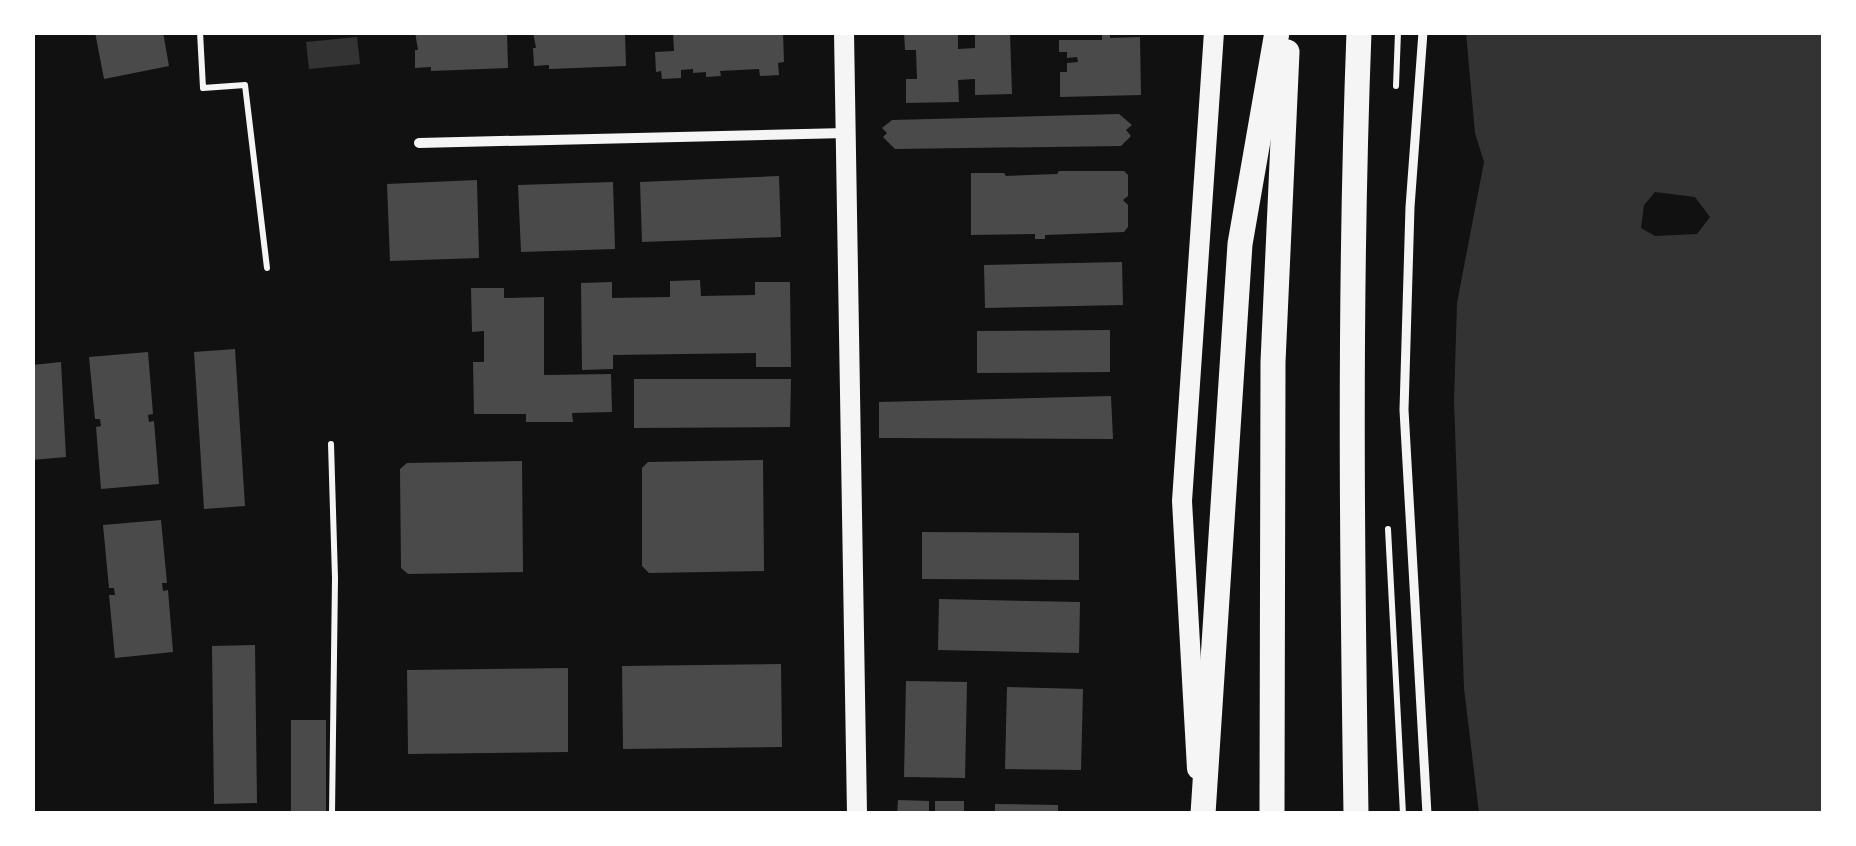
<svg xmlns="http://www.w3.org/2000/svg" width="1856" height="846" viewBox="0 0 1856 846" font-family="'Sofia Sans Condensed',sans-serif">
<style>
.water{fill:#333;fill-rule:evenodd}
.building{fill:#4a4a4a}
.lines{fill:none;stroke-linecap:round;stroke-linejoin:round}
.path{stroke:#f5f5f5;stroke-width:6}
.pedestrian{stroke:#f5f5f5;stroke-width:9}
.minor{stroke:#f5f5f5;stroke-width:10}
.secondary{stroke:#f5f5f5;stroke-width:20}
.trunk{stroke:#f5f5f5;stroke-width:25}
</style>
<rect width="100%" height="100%" fill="#111"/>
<g class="water">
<path d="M1466,33H1823V813H1479L1464,688L1454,400L1457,303L1484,162L1475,133ZM1655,192L1695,197L1710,217L1697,234L1655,236L1641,228L1644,205Z"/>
<polygon points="357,37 360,64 309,69 306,42"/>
</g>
<g class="building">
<polygon points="95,32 163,32 169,66 104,79"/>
<polygon points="415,32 507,32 508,68 431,71 431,67 415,68 415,50 418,50"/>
<polygon points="533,32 625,32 626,66 549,69 549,65 534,66 533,48 536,48"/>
<polygon points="673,32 783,32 784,62 778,63 779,75 760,76 759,69 720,71 721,76 706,77 706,72 693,73 693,69 681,70 681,78 662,79 661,71 656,72 655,52 674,51"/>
<polygon points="904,32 958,32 958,49 975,48 975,34 1010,33 1012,94 975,95 975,79 958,80 959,102 906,103 906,79 917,79 916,50 905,50"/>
<polygon points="1102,32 1110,32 1110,38 1140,37 1141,95 1060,97 1060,72 1067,72 1067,63 1078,62 1077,57 1067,58 1067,52 1059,52 1059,40 1102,40"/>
<polygon points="1119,114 1132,125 1126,130 1131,136 1121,146 895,149 883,137 887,133 882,128 892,120"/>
<polygon points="1059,171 1124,171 1128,175 1128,196 1123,200 1128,205 1128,227 1124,232 1045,235 1045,239 1035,239 1035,234 971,235 971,173 1004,173 1006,176 1057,174"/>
<polygon points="779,176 781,237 642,242 640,182"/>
<polygon points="477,180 479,258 390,261 387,184"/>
<polygon points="613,182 615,249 521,252 518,185"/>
<polygon points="1122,262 1123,305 985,308 984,265"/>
<polygon points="700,280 701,296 755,295 755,282 790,282 791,367 756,367 756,353 613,355 613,369 582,370 581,283 612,282 612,298 670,297 670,281"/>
<polygon points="471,288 504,288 504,298 544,297 544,375 611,374 612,412 572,413 573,422 526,422 526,414 474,414 473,362 484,362 484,331 472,332"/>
<polygon points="1110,330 1110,372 977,373 977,331"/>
<polygon points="235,349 245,506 204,509 194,352"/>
<polygon points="148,352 153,414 148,415 149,422 154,421 159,484 101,489 96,427 101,426 100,419 95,419 89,357"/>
<polygon points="61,362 66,457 32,460 32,365"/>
<polygon points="634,379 791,379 790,427 634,428"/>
<polygon points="1111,396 1113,439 879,438 879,402"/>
<polygon points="763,460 764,571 649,573 642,566 642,468 648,462"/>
<polygon points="522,461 523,572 408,574 401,568 400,469 407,463"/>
<polygon points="161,520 167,583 162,583 163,591 168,590 173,652 115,658 109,595 115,595 114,588 109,588 103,525"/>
<polygon points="922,532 1079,533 1079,580 922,579"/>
<polygon points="939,599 1080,602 1079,653 938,650"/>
<polygon points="255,645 257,803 214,804 212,646"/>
<polygon points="781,664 782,747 623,749 622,666"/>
<polygon points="568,668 568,752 408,754 407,670"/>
<polygon points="906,681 967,682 965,778 904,777"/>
<polygon points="1007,687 1083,689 1081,770 1005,769"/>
<rect x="291" y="720" width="35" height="94"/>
<polygon points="898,800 929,801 929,814 897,814"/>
<rect x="935" y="801" width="29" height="13"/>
<polygon points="995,804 1058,805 1058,814 995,814"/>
</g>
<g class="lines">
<g class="path">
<polyline points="200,32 203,88 245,85 267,268"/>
<polyline points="1396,86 1398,32"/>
<polyline points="331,444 335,578 332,814"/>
<polyline points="1388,529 1403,814"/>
</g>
<polyline class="pedestrian" points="1423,32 1410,207 1404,410 1427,814"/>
<polyline class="minor" points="419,143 846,133"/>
<g class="secondary">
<polyline points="844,32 857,814"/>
<polyline points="1197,769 1182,501 1214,32"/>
</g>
<g class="trunk">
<polyline points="1203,814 1240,244 1277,32"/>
<polyline points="1272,814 1273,362 1287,52"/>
<path d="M1356,814C1352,553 1349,293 1359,32"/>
</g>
</g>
<rect width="1856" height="846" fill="none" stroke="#ffffff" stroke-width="70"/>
</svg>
